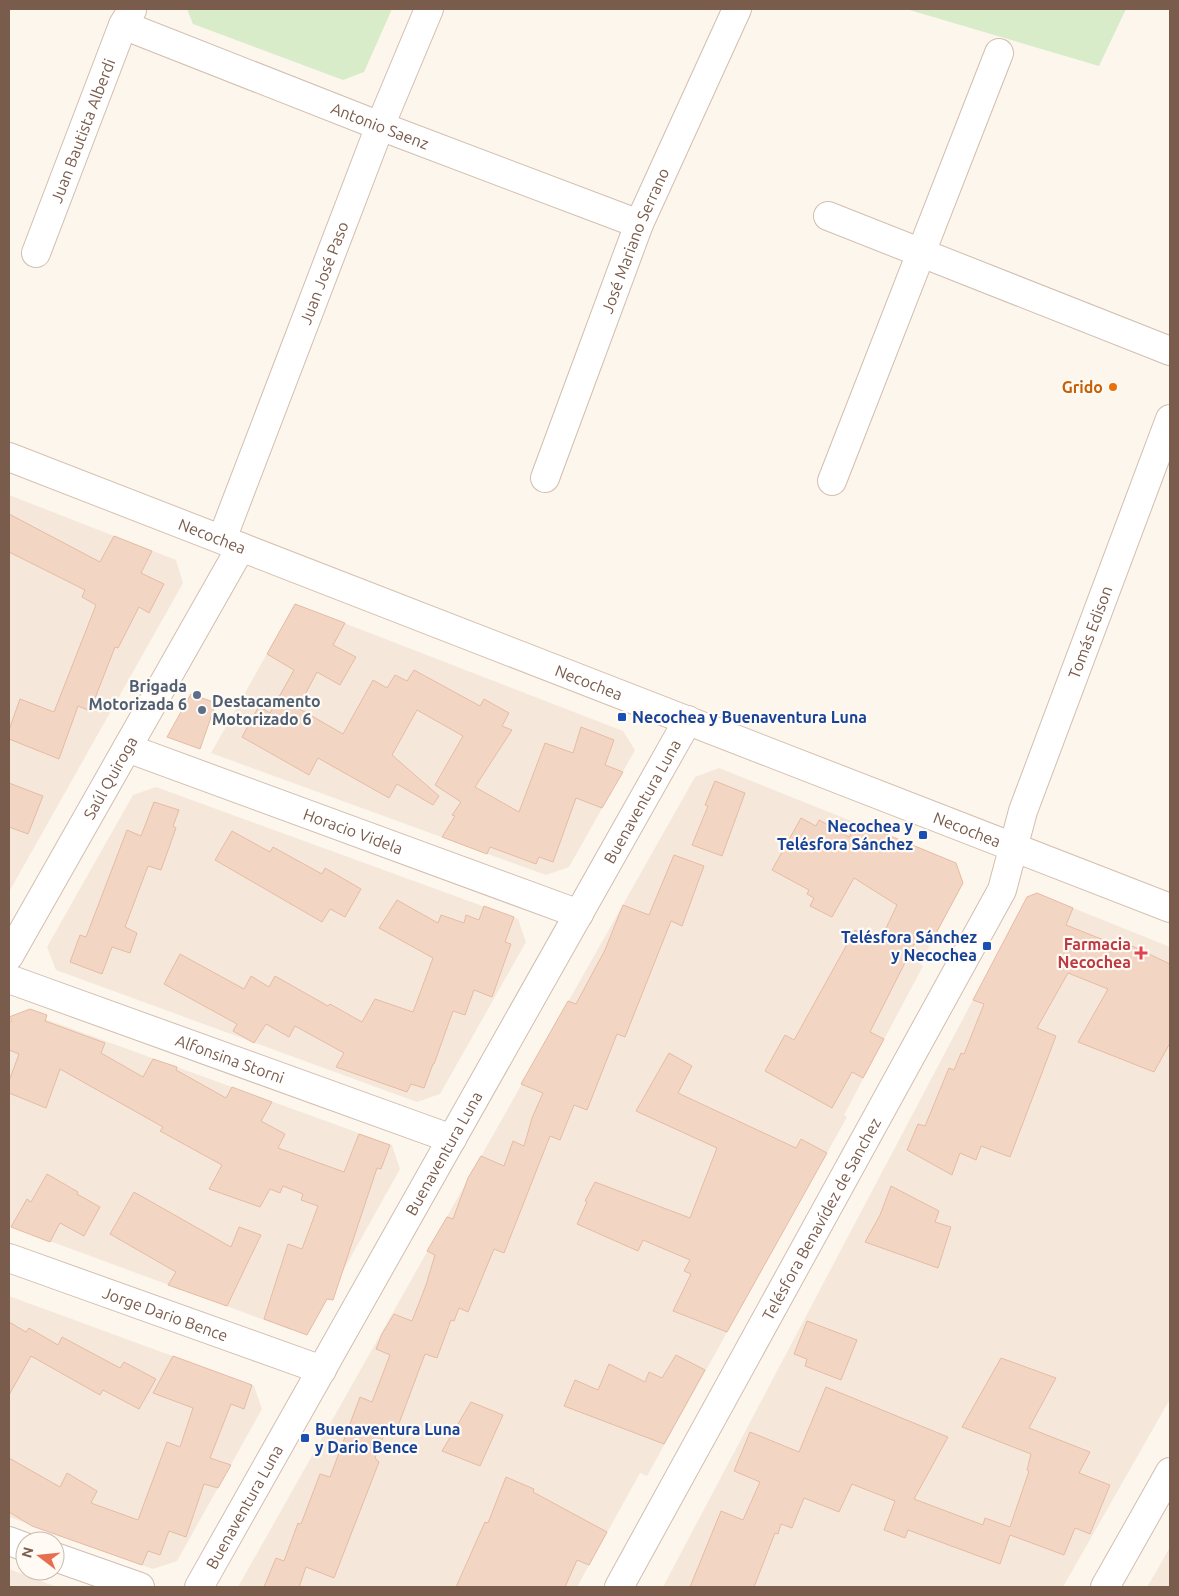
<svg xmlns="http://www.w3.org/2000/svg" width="1179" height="1596" viewBox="0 0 1179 1596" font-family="Ubuntu,sans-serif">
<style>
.residential{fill:#f5e8da}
.green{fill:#d8ecc9}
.building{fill:#f3d5c3;stroke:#e6bba3}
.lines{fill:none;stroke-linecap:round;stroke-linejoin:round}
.minor-casing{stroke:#d1beb0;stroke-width:30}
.secondary-casing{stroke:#d6c0b0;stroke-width:30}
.minor{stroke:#fff;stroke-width:28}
.secondary{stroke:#fff;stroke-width:28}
.food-dot{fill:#e8710a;stroke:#fffaf3;stroke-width:2}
.service-dot{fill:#5c6f8a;stroke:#fffaf3;stroke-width:2}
.transit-dot{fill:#1a4fb4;stroke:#fffaf3;stroke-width:2}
.health-dot{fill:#e0444e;stroke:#fffaf3;stroke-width:2}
.labels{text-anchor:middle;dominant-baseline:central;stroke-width:4.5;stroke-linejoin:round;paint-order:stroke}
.street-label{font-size:16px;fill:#7a5c4d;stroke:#fffaf3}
.food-label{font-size:16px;font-weight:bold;fill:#c56008;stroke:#fffaf3;text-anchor:end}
.service-label{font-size:16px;font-weight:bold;fill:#4e5e75;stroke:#fffaf3;text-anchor:end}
.transit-label{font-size:16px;font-weight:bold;fill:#164399;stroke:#fffaf3;text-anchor:start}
.health-label{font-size:16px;font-weight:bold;fill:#be3a42;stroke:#fffaf3;text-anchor:end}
</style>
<rect width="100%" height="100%" fill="#fdf6ec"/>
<g class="residential">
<polygon points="9,495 176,560 183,583 9,892"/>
<polygon points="295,604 623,731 635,750 569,867 546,875 211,753"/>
<polygon points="719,768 956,863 963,883 920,964 923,966 844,1115 847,1117 647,1476 640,1473 577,1587 238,1587 695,777"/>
<polygon points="156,787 518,919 526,942 440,1094 417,1102 56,970 47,947 133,795"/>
<polygon points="1046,897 1170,947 1170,1399 1063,1587 663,1587 1023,905"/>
<polygon points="31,1014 392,1145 400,1169 315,1321 291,1330 9,1226 9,1022"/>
<polygon points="9,1296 254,1386 262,1409 177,1561 153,1569 9,1517"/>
<polygon points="1170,1547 1170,1587 1147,1587 1156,1572"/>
<polygon points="9,1569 46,1583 57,1587 9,1587"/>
</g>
<g class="green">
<polygon points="187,9 392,9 364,72 343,80 193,24"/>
<polygon points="906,9 1126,9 1099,66"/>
</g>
<g class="building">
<polygon points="9,514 100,562 114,536 152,551 141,573 164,584 149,613 139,607 118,648 115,647 90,711 78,706 59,759 9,739 9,730 20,699 54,712 96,605 82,597 85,590 9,552"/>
<polygon points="295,604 345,623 333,645 356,657 340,685 317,672 298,708 343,734 373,680 387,688 395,675 407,681 414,670 480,706 484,699 509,713 502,726 512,730 475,787 519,812 545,743 573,753 581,727 614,740 605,765 623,772 602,808 576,798 553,862 539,857 536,864 490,847 487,854 442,837 455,816 452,815 461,802 435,785 463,736 417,710 392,755 439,796 433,805 397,784 389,798 318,758 309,775 242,737 259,706 270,713 294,670 267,654"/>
<polygon points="191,694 216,703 200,749 167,737"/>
<polygon points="715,781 745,793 722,856 692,845 708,806 705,805"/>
<polygon points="9,783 43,796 28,834 9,827"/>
<polygon points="154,802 179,810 173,826 176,828 161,870 148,866 125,927 137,933 130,953 112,947 102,974 70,962 80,935 86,937 127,830 141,836"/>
<polygon points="801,818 816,826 819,820 849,837 857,823 876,830 956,863 963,883 934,937 921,931 870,1032 884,1039 863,1078 852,1072 832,1108 765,1071 785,1035 794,1040 855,930 879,943 897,905 854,878 832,917 810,906 814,898 807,894 809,890 772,870"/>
<polygon points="232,831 270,852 273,847 322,874 325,868 361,889 345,917 330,909 322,922 215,860"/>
<polygon points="674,855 704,866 682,926 671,921 625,1037 617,1034 587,1110 574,1105 560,1140 550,1136 504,1253 494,1249 468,1312 459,1308 454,1321 451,1320 437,1358 425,1354 398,1426 389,1422 375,1458 379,1462 334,1578 306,1567 299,1587 264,1587 276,1558 284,1561 298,1523 301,1524 320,1474 330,1477 360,1397 372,1402 390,1355 376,1349 382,1334 394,1314 412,1321 426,1285 435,1255 427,1251 447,1217 453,1219 468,1178 481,1156 504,1166 513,1141 524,1146 532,1118 543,1093 521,1084 568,1001 576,1004 605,950 623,905 649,915"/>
<polygon points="1037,893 1073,908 1066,925 1129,950 1132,946 1170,964 1170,1043 1154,1072 1078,1042 1108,989 1068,973 1037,1028 1056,1036 1010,1157 981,1146 976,1160 960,1153 952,1175 907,1150 918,1124 925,1126 949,1068 954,1070 961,1053 964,1054 984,1004 973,1000 1027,897"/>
<polygon points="397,900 438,923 441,915 464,923 466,915 479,920 484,906 514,917 505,942 511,944 492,997 474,990 465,1015 453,1011 434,1064 433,1064 424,1088 411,1084 407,1092 336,1067 344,1053 295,1026 289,1037 266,1024 254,1043 233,1031 237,1024 164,984 180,954 244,989 251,976 269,987 275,976 328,1006 330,1004 362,1022 375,999 413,1012 433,958 379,928"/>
<polygon points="30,1009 47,1015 45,1021 105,1043 101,1053 143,1077 153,1059 177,1067 176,1070 226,1098 232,1087 272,1102 261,1121 285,1134 278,1148 344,1172 359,1134 390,1145 381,1169 377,1168 333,1300 327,1299 307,1335 264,1319 288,1244 302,1249 318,1206 301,1200 303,1194 283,1186 280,1193 270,1189 260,1207 209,1189 222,1165 160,1131 163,1127 60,1069 46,1108 9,1093 9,1081 19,1054 9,1050 9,1022 12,1021 9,1017"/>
<polygon points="669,1053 692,1066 678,1093 796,1148 801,1139 827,1153 727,1332 673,1311 691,1274 684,1271 690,1260 643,1240 638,1251 577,1224 587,1202 585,1201 595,1182 690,1218 717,1148 636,1111"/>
<polygon points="47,1174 78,1192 77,1194 100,1207 84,1236 60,1223 50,1242 11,1227 27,1199 31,1202"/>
<polygon points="891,1186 939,1211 935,1222 951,1227 938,1268 865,1242 880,1215"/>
<polygon points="134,1192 231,1247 239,1227 261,1235 227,1306 168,1285 176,1272 110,1234"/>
<polygon points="807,1321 857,1340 841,1380 805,1366 807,1359 794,1354"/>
<polygon points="9,1322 26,1332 29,1328 58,1345 62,1337 120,1368 124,1362 156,1379 139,1409 103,1390 100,1395 31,1356 9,1395"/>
<polygon points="676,1355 705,1370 664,1444 564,1406 575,1380 598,1390 609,1364 645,1382 649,1372 662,1378"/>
<polygon points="173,1356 252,1385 244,1409 231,1404 210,1458 231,1465 218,1488 204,1484 186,1537 169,1531 160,1555 148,1551 142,1565 32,1526 9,1512 9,1458 60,1487 67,1473 97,1491 91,1503 138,1520 167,1442 180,1447 193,1408 153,1393"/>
<polygon points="1001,1358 1056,1378 1029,1428 1090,1452 1079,1473 1110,1485 1090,1534 1075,1528 1064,1555 1010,1535 1000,1564 908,1530 905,1538 884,1530 895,1501 852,1484 839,1512 804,1498 792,1528 781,1524 778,1534 775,1533 754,1587 690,1587 721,1511 743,1520 760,1482 734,1471 750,1432 799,1452 826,1387 948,1437 914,1499 983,1525 985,1518 1010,1527 1029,1471 1027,1470 1031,1454 962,1427"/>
<polygon points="471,1402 503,1415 480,1466 442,1451"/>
<polygon points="506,1477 534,1489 533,1492 607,1532 589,1565 577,1560 565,1587 456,1587 485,1522 488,1523"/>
</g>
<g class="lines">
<defs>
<g id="minor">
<path id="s1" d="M123,25L380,126L639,224"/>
<polyline points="828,216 1170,351"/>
<path id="s2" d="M36,253L123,25L132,10"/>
<path id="s3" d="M545,478L639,224L737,9"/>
<polyline points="832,481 999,53"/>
<path id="s4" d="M222,539L380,126L429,9"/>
<path id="s5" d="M127,748L579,914"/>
<path id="s6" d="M9,956L241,547"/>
<path id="s7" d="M9,979L452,1139"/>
<path id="s8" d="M9,1258L322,1370"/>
<polyline points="9,1541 25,1547"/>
<polyline points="55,1557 140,1587"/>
<path id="s9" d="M199,1587L688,720"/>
<path id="s10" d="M619,1587L1002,890L1023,811L1170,419"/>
<polyline points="1105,1587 1170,1472"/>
</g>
<g id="secondary">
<path id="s11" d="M9,457L1170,908"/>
</g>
</defs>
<use href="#minor" class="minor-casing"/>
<use href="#secondary" class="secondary-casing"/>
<use href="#minor" class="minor"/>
<use href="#secondary" class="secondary"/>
</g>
<circle class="food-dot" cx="1113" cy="387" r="5"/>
<g class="service-dot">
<circle cx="197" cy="695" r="5"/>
<circle cx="202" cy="710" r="5"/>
</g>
<g class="transit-dot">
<rect x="617" y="712" width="10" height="10" rx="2.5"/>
<rect x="918" y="830" width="10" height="10" rx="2.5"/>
<rect x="982" y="941" width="10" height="10" rx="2.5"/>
<rect x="300" y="1433" width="10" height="10" rx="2.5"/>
</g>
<path class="health-dot" d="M1138.5 945.5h5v5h5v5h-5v5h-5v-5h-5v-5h5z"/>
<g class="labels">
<g class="street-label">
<text stroke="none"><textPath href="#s1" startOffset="276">Antonio Saenz</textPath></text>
<text stroke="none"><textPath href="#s2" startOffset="131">Juan Bautista Alberdi</textPath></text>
<text stroke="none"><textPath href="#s3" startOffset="254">José Mariano Serrano</textPath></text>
<text stroke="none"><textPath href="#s4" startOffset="285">Juan José Paso</textPath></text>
<text stroke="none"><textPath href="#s11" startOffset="218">Necochea</textPath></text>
<text stroke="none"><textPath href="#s10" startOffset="1068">Tomás Edison</textPath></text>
<text stroke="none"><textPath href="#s11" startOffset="622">Necochea</textPath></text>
<text stroke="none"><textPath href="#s6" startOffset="205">Saúl Quiroga</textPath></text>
<text stroke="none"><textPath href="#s9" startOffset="902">Buenaventura Luna</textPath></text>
<text stroke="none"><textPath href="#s11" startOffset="1028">Necochea</textPath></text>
<text stroke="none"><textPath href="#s5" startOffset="241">Horacio Videla</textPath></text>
<text stroke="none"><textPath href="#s7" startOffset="235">Alfonsina Storni</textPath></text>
<text stroke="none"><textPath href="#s9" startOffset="498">Buenaventura Luna</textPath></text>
<text stroke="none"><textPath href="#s10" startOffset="420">Telésfora Benavídez de Sanchez</textPath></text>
<text stroke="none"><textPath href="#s8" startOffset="166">Jorge Dario Bence</textPath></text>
<text stroke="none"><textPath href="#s9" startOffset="92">Buenaventura Luna</textPath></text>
</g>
<g class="food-label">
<text x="1103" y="387">Grido</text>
</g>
<g class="service-label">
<text x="187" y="686">Brigada<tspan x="187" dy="18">Motorizada 6</tspan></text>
<text x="212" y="701" text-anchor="start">Destacamento<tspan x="212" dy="18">Motorizado 6</tspan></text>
</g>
<g class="transit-label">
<text x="632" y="717">Necochea y Buenaventura Luna</text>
<text x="913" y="826" text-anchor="end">Necochea y<tspan x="913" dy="18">Telésfora Sánchez</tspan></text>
<text x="977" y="937" text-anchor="end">Telésfora Sánchez<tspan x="977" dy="18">y Necochea</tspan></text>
<text x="315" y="1429">Buenaventura Luna<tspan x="315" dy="18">y Dario Bence</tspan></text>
</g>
<g class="health-label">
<text x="1131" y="944">Farmacia<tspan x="1131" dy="18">Necochea</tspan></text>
</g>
</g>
<rect width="1179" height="1596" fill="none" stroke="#7a5c4d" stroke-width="20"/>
<g transform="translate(40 1556) rotate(286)"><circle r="24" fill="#fffaf3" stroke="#cabbb1"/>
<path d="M0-4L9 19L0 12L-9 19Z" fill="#e76f51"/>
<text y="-8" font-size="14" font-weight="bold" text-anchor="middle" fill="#7a5c4d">N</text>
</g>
</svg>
